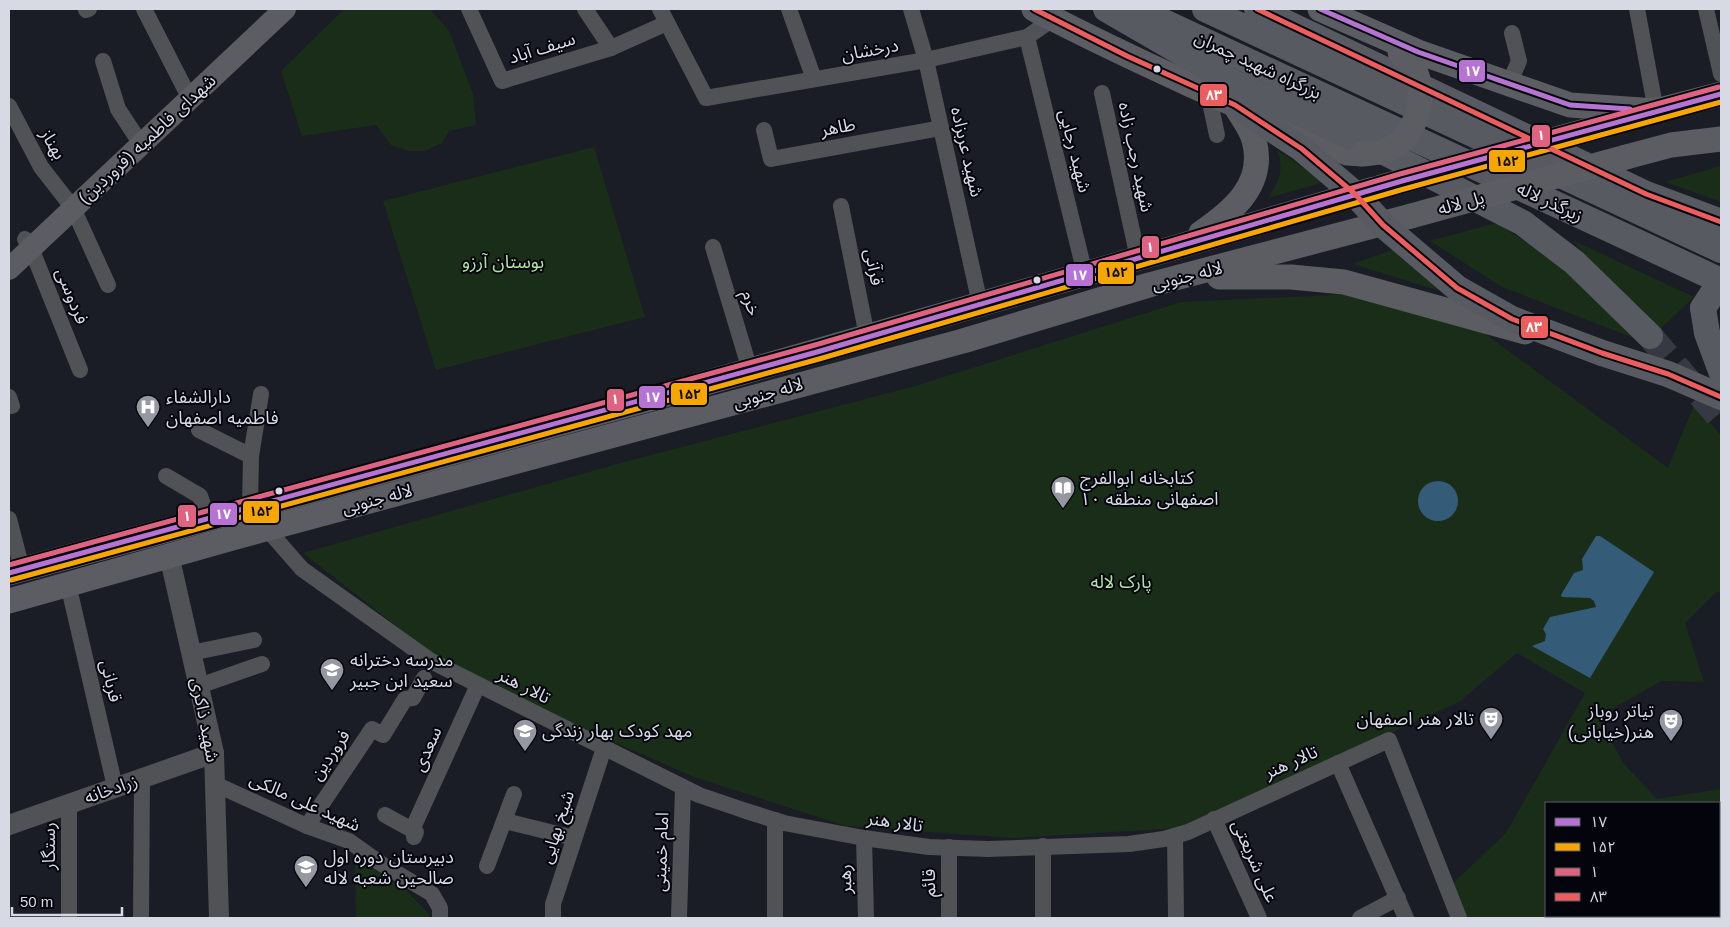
<svg xmlns="http://www.w3.org/2000/svg" width="1730" height="927" viewBox="0 0 1730 927" font-family="Helvetica,'Noto Sans Arabic',sans-serif">
<style>
.green{fill:#1a2d19;fill-rule:evenodd}
.water{fill:#345c79}
.lines{fill:none;stroke-linecap:round;stroke-linejoin:round}
.trunk-tunnel{stroke:#363843;stroke-width:26;stroke-dasharray:26 13;stroke-linecap:butt}
.minor{stroke:#505256;stroke-width:16}
.tertiary{stroke:#505256;stroke-width:20}
.secondary{stroke:#5c5d62;stroke-width:22}
.primary{stroke:#5b5d62;stroke-width:25}
.trunk{stroke:#585a61;stroke-width:26}
.primary-bridge{stroke:#5b5d62;stroke-width:25}
.trunk-bridge{stroke:#585a61;stroke-width:26}
.bus-1-casing{stroke:#04050c;stroke-width:9}
.bus-2-casing{stroke:#04050c;stroke-width:9}
.bus-3-casing{stroke:#04050c;stroke-width:9}
.bus-4-casing{stroke:#04050c;stroke-width:9}
.bus-1{stroke:#b673d3;stroke-width:5}
.bus-2{stroke:#f7a600;stroke-width:5}
.bus-3{stroke:#df6280;stroke-width:5}
.bus-4{stroke:#ee5d5d;stroke-width:5}
.bus-dot{fill:#d7d9e5;stroke:#04050c;stroke-width:2}
.labels{text-anchor:middle;dominant-baseline:central;stroke-width:4;stroke-linejoin:round;paint-order:stroke}
.street-label{font-size:18px;fill:#d7d9e5;stroke:#04050c}
.park-label{font-size:18px;fill:#b0e4a6;stroke:#04050c}
.poi-label{font-size:18px;fill:#d7d9e5;stroke:#04050c;text-anchor:start}
.line-badge{stroke:#04050c;stroke-width:2}
.badge-label{font-size:14px;text-anchor:middle;font-weight:bold;fill:#fff}
.pale-badge-label{font-size:14px;text-anchor:middle;font-weight:bold;fill:#111}
</style>
<rect width="100%" height="100%" fill="#1a1c26"/>
<g class="green">
<polygon points="344,9 430,9 449,31 473,94 476,125 449,131 442,143 425,151 408,151 391,145 376,125 302,136 281,71"/>
<polygon points="594,147 645,317 436,370 383,201"/>
<path d="M1277,150L1324,182L1268,198C1280,179 1284,171 1277,150Z"/>
<polygon points="1721,166 1721,202 1665,182"/>
<polygon points="1496,223 1551,258 1636,339 1502,287 1430,241"/>
<polygon points="1572,240 1694,297 1657,332"/>
<polygon points="1398,248 1443,292 1353,264"/>
<path d="M1354,294L1484,333L1668,468L1695,403L1721,436V591L1715,593L1685,623L1704,682L1661,681L1598,717L1624,764L1657,799L1721,789V918H1467L1452,884L1506,833L1585,693L1517,653L1459,702L1181,828L1011,838L846,826L694,777L570,723L432,654L303,553L617,464L915,386L1181,302ZM1546,803H1719V916H1546Z"/>
<polygon points="355,861 395,879 429,914 429,918 356,918"/>
</g>
<g class="water">
<circle cx="1438" cy="501" r="20"/>
<polygon points="1596,536 1600,536 1654,572 1590,678 1532,646 1545,641 1546,634 1543,629 1550,617 1596,607 1594,601 1590,598 1562,597 1561,595 1574,573 1583,570 1582,559"/>
</g>
<g class="lines">
<polyline class="trunk-tunnel" points="1650,336 1721,419"/>
<g class="minor">
<polyline points="144,9 185,89"/>
<polyline points="469,9 502,81 611,48 667,23"/>
<polyline points="585,9 611,48"/>
<polyline points="660,9 706,98 926,60 1027,37 1053,19"/>
<polyline points="789,9 814,79"/>
<polyline points="911,9 926,60 980,304"/>
<polyline points="1637,9 1656,111"/>
<polyline points="1706,9 1721,74"/>
<polyline points="86,10 89,9"/>
<polyline points="1027,37 1085,274"/>
<polyline points="103,61 118,109 135,135"/>
<polyline points="1509,84 1519,61 1512,33"/>
<polyline points="1102,93 1138,258"/>
<polyline points="1208,93 1217,135"/>
<polyline points="9,106 41,167 73,208 108,285"/>
<polyline points="764,130 771,159 941,128"/>
<polyline points="841,206 867,336"/>
<polyline points="25,239 31,248 80,370"/>
<polyline points="713,247 750,370"/>
<polyline points="9,397 12,406"/>
<polyline points="199,430 251,456 250,507"/>
<polyline points="251,456 261,394"/>
<polyline points="166,476 200,496 208,519"/>
<polyline points="9,519 22,569"/>
<polyline points="267,529 302,569 431,661 699,795 746,811 784,823 864,838 929,847 988,849 1129,844 1164,839 1188,832 1389,740 1459,918"/>
<polyline points="68,584 115,787"/>
<polyline points="191,653 254,640"/>
<polyline points="199,686 262,664"/>
<polyline points="1338,763 1406,918"/>
<polyline points="215,784 307,826 349,841 380,863 432,894 440,908 440,918"/>
<polyline points="69,803 69,918"/>
<polyline points="385,815 416,832 414,837"/>
<polyline points="1214,819 1259,918"/>
<polyline points="505,821 574,838"/>
<polyline points="307,826 372,729 383,735 405,699 413,698 424,678"/>
<polyline points="412,830 478,685"/>
<polyline points="1175,836 1176,918"/>
<polyline points="864,838 866,918"/>
<polyline points="949,847 949,918"/>
<polyline points="487,866 514,794"/>
<polyline points="141,918 142,778"/>
<polyline points="553,918 553,904 604,748"/>
<polyline points="679,918 683,787"/>
<polyline points="775,918 775,820"/>
<polyline points="1043,918 1043,846"/>
<polyline points="1360,918 1398,898"/>
</g>
<g class="tertiary">
<polyline points="169,555 214,753 219,918"/>
<polyline points="9,825 214,753"/>
</g>
<polyline class="secondary" points="9,269 285,9"/>
<g class="primary">
<path d="M1034,9C1136,62 1241,108 1347,153L1362,154"/>
<polyline points="1320,9 1418,52 1570,105 1656,111"/>
<polyline points="1640,115 1721,94"/>
<polyline points="1626,157 1671,145 1721,139"/>
<path d="M1201,233C1233,211 1266,184 1254,140C1251,128 1241,116 1235,105"/>
<polyline points="1219,277 1291,277 1344,282 1525,332"/>
<polyline points="9,573 650,399 1085,274 1374,189"/>
<polyline points="9,601 236,537 963,341 1149,285 1411,216"/>
</g>
<g class="trunk">
<polyline points="1035,9 1044,14"/>
<polyline points="1106,9 1232,82 1380,150 1523,223 1574,262 1650,336"/>
<polyline points="1136,9 1721,281"/>
<polyline points="1205,9 1721,250"/>
<polyline points="1257,9 1646,194 1721,222"/>
<polyline points="1235,105 1302,149 1355,194 1383,225 1457,288 1512,319 1602,353 1668,374 1721,397"/>
<polyline points="1703,308 1707,333 1721,371"/>
</g>
<g class="primary-bridge">
<path d="M1362,154C1369,153 1378,153 1385,151C1415,139 1427,101 1416,73C1414,65 1405,58 1400,52"/>
<polyline points="1381,187 1607,125"/>
<polyline points="1411,216 1626,157"/>
</g>
<polyline class="trunk-bridge" points="1703,308 1721,281"/>
<defs>
<g id="bus-1">
<polyline points="1320,9 1418,52 1570,105 1630,109"/>
<polyline points="9,573 817,352 1402,181 1721,94"/>
</g>
<polyline id="bus-2" points="11,580 819,359 1404,189 1721,102"/>
<polyline id="bus-3" points="9,565 815,345 1400,174 1719,87"/>
<g id="bus-4">
<polyline points="1034,9 1127,56 1235,105 1302,149 1355,194 1383,225 1457,288 1512,319 1602,353 1668,374 1721,397"/>
<polyline points="1257,9 1646,194 1721,222"/>
</g>
</defs>
<use href="#bus-1" class="bus-1-casing"/>
<use href="#bus-2" class="bus-2-casing"/>
<use href="#bus-3" class="bus-3-casing"/>
<use href="#bus-4" class="bus-4-casing"/>
<use href="#bus-1" class="bus-1"/>
<use href="#bus-2" class="bus-2"/>
<use href="#bus-3" class="bus-3"/>
<use href="#bus-4" class="bus-4"/>
</g>
<defs>
<symbol id="hospital-pin" viewBox="-11 -11 22 30"><path d="M0 17L-7.5 6A9.5 9.5 0 1 1 7.5 6Z" fill="#9597a2" stroke="#04050c"/><path d="M-5-5h3v3.5h4V-5h3V5h-3V1.5h-4V5h-3Z" fill="#fff"/></symbol>
<symbol id="library-pin" viewBox="-11 -11 22 30"><path d="M0 17L-7.5 6A9.5 9.5 0 1 1 7.5 6Z" fill="#9597a2" stroke="#04050c"/><path d="M-6-4Q-3-5.5-.7-3.5V5Q-3 3-6 4ZM6-4Q3-5.5 .7-3.5V5Q3 3 6 4Z" fill="#fff"/></symbol>
<symbol id="school-pin" viewBox="-11 -11 22 30"><path d="M0 17L-7.5 6A9.5 9.5 0 1 1 7.5 6Z" fill="#9597a2" stroke="#04050c"/><path d="M0-5L7-2L0 1L-7-2ZM-4 1L0 2.5L4 1V4Q0 6-4 4Z" fill="#fff"/></symbol>
<symbol id="theatre-pin" viewBox="-11 -11 22 30"><path d="M0 17L-7.5 6A9.5 9.5 0 1 1 7.5 6Z" fill="#9597a2" stroke="#04050c"/><path d="M-5-5.5Q0-4 5-5.5V0Q5 5 0 6Q-5 5-5 0ZM-3.3-2.5H-1v1.5H-3.3ZM1-2.5H3.3v1.5H1ZM-2.8 1Q0 5.5 2.8 1Z" fill="#fff"/></symbol>
</defs>
<g fill-rule="evenodd">
<use href="#hospital-pin" x="134" y="393" width="28" height="38"/>
<use href="#library-pin" x="1049" y="474" width="28" height="38"/>
<use href="#school-pin" x="318" y="656" width="28" height="38"/>
<use href="#theatre-pin" x="1477" y="705" width="28" height="38"/>
<use href="#theatre-pin" x="1657" y="707" width="28" height="38"/>
<use href="#school-pin" x="511" y="717" width="28" height="38"/>
<use href="#school-pin" x="292" y="853" width="28" height="38"/>
</g>
<g class="bus-dot">
<circle cx="1157" cy="69" r="4.5"/>
<circle cx="1037" cy="280" r="4.5"/>
<circle cx="279" cy="491" r="4.5"/>
</g>
<g class="labels">
<g class="street-label">
<text transform="translate(542 48) rotate(-17)">سیف آباد</text>
<text transform="translate(870 50) rotate(-10)">درخشان</text>
<text transform="translate(1258 65) rotate(25)">بزرگراه شهید چمران</text>
<text transform="translate(838 127) rotate(-10)">طاهر</text>
<text transform="translate(147 139) rotate(-43)">شهدای فاطمیه (فروردین)</text>
<text transform="translate(53 144) rotate(60)">بهناز</text>
<text transform="translate(1075 151) rotate(76)">شهید رجایی</text>
<text transform="translate(967 152) rotate(77)">شهید عربزاده</text>
<text transform="translate(1136 157) rotate(78)">شهید رجب زاده</text>
<text transform="translate(1550 202) rotate(25)">زیرگذر لاله</text>
<text transform="translate(1461 203) rotate(-15)">پل لاله</text>
<text transform="translate(874 267) rotate(79)">قرآنی</text>
<text transform="translate(1187 276) rotate(-14)">لاله جنوبی</text>
<text transform="translate(72 296) rotate(68)">فردوسی</text>
<text transform="translate(751 303) rotate(73)">خرم</text>
<text transform="translate(768 393) rotate(-16)">لاله جنوبی</text>
<text transform="translate(377 499) rotate(-15)">لاله جنوبی</text>
<text transform="translate(111 681) rotate(77)">قربانی</text>
<text transform="translate(524 686) rotate(27)">تالار هنر</text>
<text transform="translate(205 720) rotate(79)">شهید ذاکری</text>
<text transform="translate(427 749) rotate(-66)">سعدی</text>
<text transform="translate(330 755) rotate(-56)">فروردین</text>
<text transform="translate(1291 762) rotate(-24)">تالار هنر</text>
<text transform="translate(111 789) rotate(-19)">زرادخانه</text>
<text transform="translate(305 802) rotate(24)">شهید علی مالکی</text>
<text transform="translate(895 822) rotate(8)">تالار هنر</text>
<text transform="translate(557 827) rotate(-72)">شیخ بهایی</text>
<text transform="translate(49 846) rotate(-90)">رستگار</text>
<text transform="translate(661 852) rotate(-88)">امام خمینی</text>
<text transform="translate(1255 861) rotate(66)">علی شریعتی</text>
<text transform="translate(845 879) rotate(-91)">رهبر</text>
<text transform="translate(929 883) rotate(-91)">قائم</text>
</g>
<g class="park-label">
<text x="503" y="262">بوستان آرزو</text>
<text x="1121" y="582">پارک لاله</text>
</g>
<g class="poi-label">
<text x="166" y="397">دارالشفاء<tspan x="166" dy="21">فاطمیه اصفهان</tspan></text>
<text x="1080" y="478">کتابخانه ابوالفرج<tspan x="1080" dy="21">اصفهانی منطقه ۱۰</tspan></text>
<text x="350" y="660">مدرسه دخترانه<tspan x="350" dy="21">سعید ابن جبیر</tspan></text>
<text x="1654" y="711" text-anchor="end">تیاتر روباز<tspan x="1654" dy="21">هنر(خیابانی)</tspan></text>
<text x="1474" y="719" text-anchor="end">تالار هنر اصفهان</text>
<text x="542" y="731">مهد کودک بهار زندگی</text>
<text x="324" y="857">دبیرستان دوره اول<tspan x="324" dy="21">صالحین شعبه لاله</tspan></text>
</g>
</g>
<g class="line-badge">
<rect x="1458" y="59" width="28" height="24" rx="5" fill="#b673d3"/>
<rect x="1199" y="83" width="29" height="24" rx="5" fill="#ee5d5d"/>
<rect x="1531" y="124" width="20" height="24" rx="5" fill="#df6280"/>
<rect x="1488" y="149" width="38" height="24" rx="5" fill="#f7a600"/>
<rect x="1141" y="235" width="19" height="24" rx="5" fill="#df6280"/>
<rect x="1097" y="261" width="38" height="24" rx="5" fill="#f7a600"/>
<rect x="1065" y="263" width="29" height="24" rx="5" fill="#b673d3"/>
<rect x="1520" y="315" width="29" height="24" rx="5" fill="#ee5d5d"/>
<rect x="670" y="382" width="38" height="24" rx="5" fill="#f7a600"/>
<rect x="638" y="385" width="28" height="24" rx="5" fill="#b673d3"/>
<rect x="606" y="388" width="19" height="24" rx="5" fill="#df6280"/>
<rect x="242" y="500" width="38" height="24" rx="5" fill="#f7a600"/>
<rect x="209" y="502" width="29" height="24" rx="5" fill="#b673d3"/>
<rect x="177" y="504" width="20" height="24" rx="5" fill="#df6280"/>
</g>
<g class="badge-label">
<text x="1472" y="76">۱۷</text>
<text x="1214" y="100">۸۳</text>
<text x="1541" y="140">۱</text>
<text x="1150" y="252">۱</text>
<text x="1079" y="280">۱۷</text>
<text x="1534" y="332">۸۳</text>
<text x="652" y="402">۱۷</text>
<text x="615" y="404">۱</text>
<text x="223" y="519">۱۷</text>
<text x="187" y="521">۱</text>
</g>
<g class="pale-badge-label">
<text x="1507" y="166">۱۵۲</text>
<text x="1116" y="277">۱۵۲</text>
<text x="689" y="399">۱۵۲</text>
<text x="261" y="516">۱۵۲</text>
</g>
<rect width="1730" height="927" fill="none" stroke="#d7d9e5" stroke-width="20"/>
<rect x="1545" y="802" width="175" height="115" fill="#04050c" stroke="#585a63"/>
<rect x="1555" y="818" width="25" height="8" fill="#b673d3" stroke="#585a63"/>
<text x="1590" y="827" font-size="15" fill="#d7d9e5">۱۷</text>
<rect x="1555" y="843" width="25" height="8" fill="#f7a600" stroke="#585a63"/>
<text x="1590" y="852" font-size="15" fill="#d7d9e5">۱۵۲</text>
<rect x="1555" y="868" width="25" height="8" fill="#df6280" stroke="#585a63"/>
<text x="1590" y="877" font-size="15" fill="#d7d9e5">۱</text>
<rect x="1555" y="893" width="25" height="8" fill="#ee5d5d" stroke="#585a63"/>
<text x="1590" y="902" font-size="15" fill="#d7d9e5">۸۳</text>
<path d="M12 907v8h110v-8" fill="none" stroke="#d7d9e5" stroke-width="2.5"/>
<text x="20" y="907" font-size="15" fill="#d7d9e5" stroke="#04050c" stroke-width="4" paint-order="stroke">50 m</text>
</svg>
